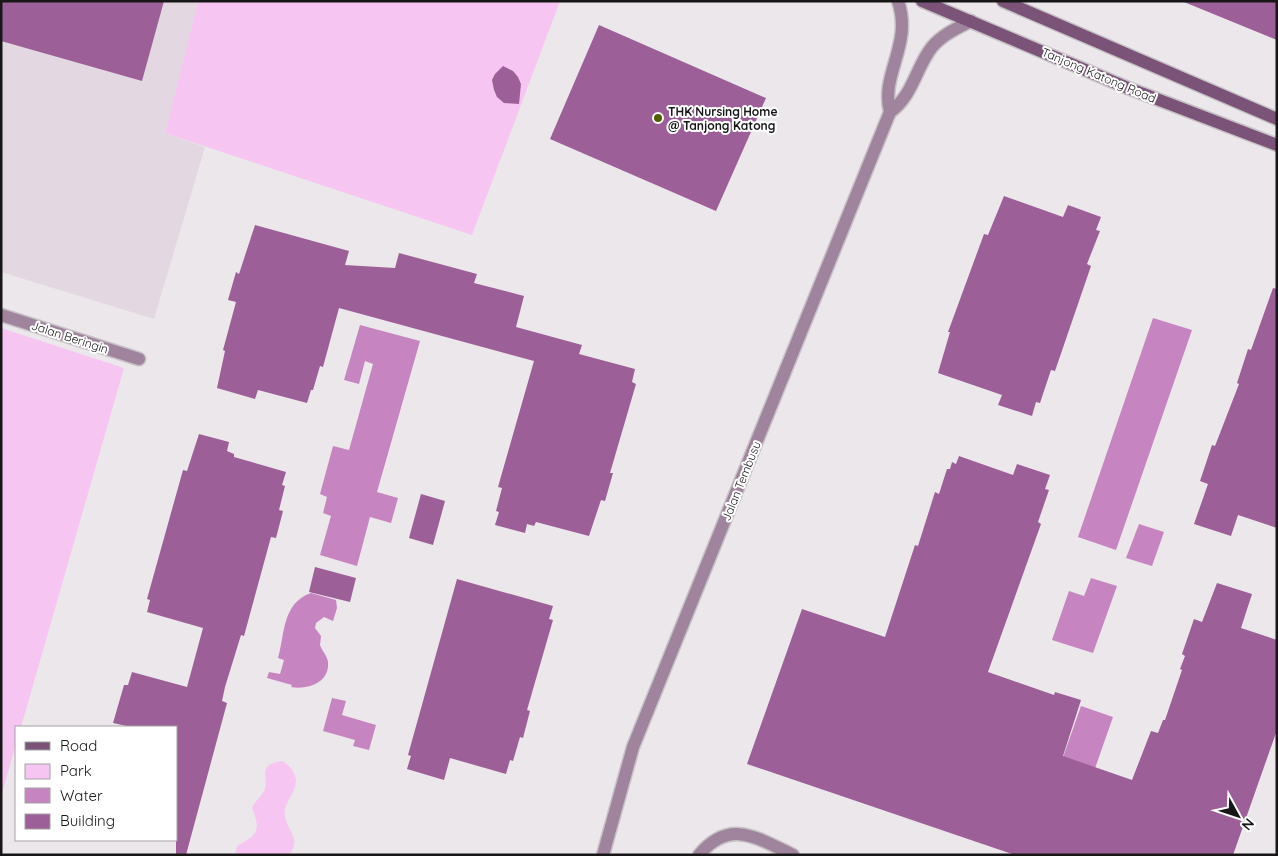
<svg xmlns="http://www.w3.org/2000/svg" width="1278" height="856" viewBox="0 0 1278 856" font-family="Quicksand,sans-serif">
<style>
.built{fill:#e3d8e2}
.green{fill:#f7c5f2}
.water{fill:#c685c1}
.building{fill:#9d5f98}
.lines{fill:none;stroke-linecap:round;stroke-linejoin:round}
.service-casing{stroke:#c6c2c5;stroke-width:15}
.minor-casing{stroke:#c6c2c5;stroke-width:15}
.secondary-casing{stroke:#c6c2c5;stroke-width:15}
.service{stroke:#a0839d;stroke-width:12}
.minor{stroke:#a0839d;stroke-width:12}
.secondary{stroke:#7b5378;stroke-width:12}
.poi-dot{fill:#505e00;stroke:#fff;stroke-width:2}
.labels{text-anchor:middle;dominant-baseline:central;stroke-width:4;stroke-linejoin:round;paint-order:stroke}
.street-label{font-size:12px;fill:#181718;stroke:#fff}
.poi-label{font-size:12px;font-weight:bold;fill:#181718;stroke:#fff;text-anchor:start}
</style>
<rect width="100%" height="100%" fill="#ece7eb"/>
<polygon class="built" points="1,1 198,1 165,133 205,147 154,319 1,272"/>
<g class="green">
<polygon points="198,1 560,1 472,235 165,133"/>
<polygon points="1,328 124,368 21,727 16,727 16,744 1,797"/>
<path d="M283,761C289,765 295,772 296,780C296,795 282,803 285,818C289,832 301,840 289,855H235L237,846C258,834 261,831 252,808C255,801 260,798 264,791C271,778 254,765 283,761Z"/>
</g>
<g class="water">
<polygon points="1153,318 1192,330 1116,550 1078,537"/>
<polygon points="360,325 420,341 377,492 398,498 391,523 370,517 357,566 320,555 331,516 323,513 327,497 320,494 333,446 349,450 373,364 365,361 359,384 344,380"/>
<polygon points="1139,524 1164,532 1152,566 1126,558"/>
<polygon points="1091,578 1117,586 1093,653 1052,640 1069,591 1084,596"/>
<path d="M311,593L336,600L337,608L333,621L324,617L316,623L315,628L321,636L320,645C322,651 327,655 328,662C330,683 307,690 291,687L292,685L267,678L269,672L280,674L284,660L278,658C285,634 282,603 311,593Z"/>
<polygon points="332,698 346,701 342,715 376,725 369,750 353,746 355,740 323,731"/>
<polygon points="1081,706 1113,717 1092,777 1060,766"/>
</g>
<g class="building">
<polygon points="1,1 164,1 142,81 1,41"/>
<polygon points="1184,1 1277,1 1277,40 1184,2"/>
<polygon points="599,25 766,98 716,211 550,139"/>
<polygon points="503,66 513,71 518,77 521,84 519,104 504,103 497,97 494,90 492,80 495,74"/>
<polygon points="1004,196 1063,217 1068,205 1101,217 1096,230 1100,231 1087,264 1091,266 1055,371 1051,370 1040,403 1036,402 1032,416 998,405 1002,395 938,373 950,332 948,332 984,234 988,235"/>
<polygon points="255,225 349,251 345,265 395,268 399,253 477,274 474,283 524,296 516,327 582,345 579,354 635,369 632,382 636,384 610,473 613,473 605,501 601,500 589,536 536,522 534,526 527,524 525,533 495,525 499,512 496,511 502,488 498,487 534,361 339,308 323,367 320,366 313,390 311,390 307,403 258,390 255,399 217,388 225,351 223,350 236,302 228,300 236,272 239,274"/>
<polygon points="1273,288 1277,289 1277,528 1238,515 1231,536 1194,524 1208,484 1200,481 1212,445 1215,446 1239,384 1237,383 1248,349 1251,350"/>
<polygon points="199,434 229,442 227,451 234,454 234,457 286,472 282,485 285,486 279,510 283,511 276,538 271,537 244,636 241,635 225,687 222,701 227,703 186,855 176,855 176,727 131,727 113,723 124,685 128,685 132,672 187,687 203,628 147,612 150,600 147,599 183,470 187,471"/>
<polygon points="959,456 1013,475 1017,464 1050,475 1045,489 1049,490 1038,522 1041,524 988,672 1054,695 1055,692 1081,700 1063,756 1132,780 1151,731 1158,733 1163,720 1165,720 1182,670 1180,669 1185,656 1182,654 1194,619 1202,622 1217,583 1252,594 1241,628 1277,640 1277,730 1233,855 1015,855 747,764 802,609 885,637 915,545 918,546 935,492 939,494 947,469 950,469 952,462 956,464"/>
<polygon points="421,494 445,501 433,545 409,538"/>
<polygon points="315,567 356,578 350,602 309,592"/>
<polygon points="457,579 553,606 549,619 553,620 527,710 530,711 523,738 520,737 513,761 510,760 506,774 450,758 444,780 407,769 411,756 408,755"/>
</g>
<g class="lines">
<defs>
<path id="service" d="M699,855C730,818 757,838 793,855"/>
<g id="minor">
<path d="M890,112C913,96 916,67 932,47C942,35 957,28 971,21"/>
<path d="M890,112C880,74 913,45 898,1"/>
<polyline points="1,315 139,359"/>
<polyline points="603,855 633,747 890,112"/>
</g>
<g id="secondary">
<polyline points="922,1 1128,88 1277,145"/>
<polyline points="1003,1 1277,119"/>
</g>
</defs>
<use href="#service" class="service-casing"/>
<use href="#minor" class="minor-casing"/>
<use href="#secondary" class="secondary-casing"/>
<use href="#service" class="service"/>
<use href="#minor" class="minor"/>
<use href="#secondary" class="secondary"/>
</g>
<circle class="poi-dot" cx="658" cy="118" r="5"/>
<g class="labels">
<g class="street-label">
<text transform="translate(1099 75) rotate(23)">Tanjong Katong Road</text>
<text transform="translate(70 337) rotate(18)">Jalan Beringin</text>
<text transform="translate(741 481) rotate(-68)">Jalan Tembusu</text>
</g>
<g class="poi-label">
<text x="668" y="111">THK Nursing Home<tspan x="668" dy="14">@ Tanjong Katong</tspan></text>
</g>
</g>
<rect width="1278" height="856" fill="none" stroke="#181718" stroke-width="5"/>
<rect x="15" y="726" width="162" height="115" fill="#ffffff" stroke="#a3a2a3"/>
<rect x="25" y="742" width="25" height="8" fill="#7b5378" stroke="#a3a2a3"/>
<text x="60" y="751" font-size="15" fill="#181718">Road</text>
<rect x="25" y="764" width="25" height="15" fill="#f7c5f2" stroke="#a3a2a3"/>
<text x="60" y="776" font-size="15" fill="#181718">Park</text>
<rect x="25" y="788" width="25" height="15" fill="#c685c1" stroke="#a3a2a3"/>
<text x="60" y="801" font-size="15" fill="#181718">Water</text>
<rect x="25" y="814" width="25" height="15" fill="#9d5f98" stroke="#a3a2a3"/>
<text x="60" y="826" font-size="15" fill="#181718">Building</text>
<g transform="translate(1238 816) rotate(130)" stroke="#ffffff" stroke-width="4" paint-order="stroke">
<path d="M0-4L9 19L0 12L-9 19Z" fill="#181718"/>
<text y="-8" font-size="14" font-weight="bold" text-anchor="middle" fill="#181718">N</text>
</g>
</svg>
